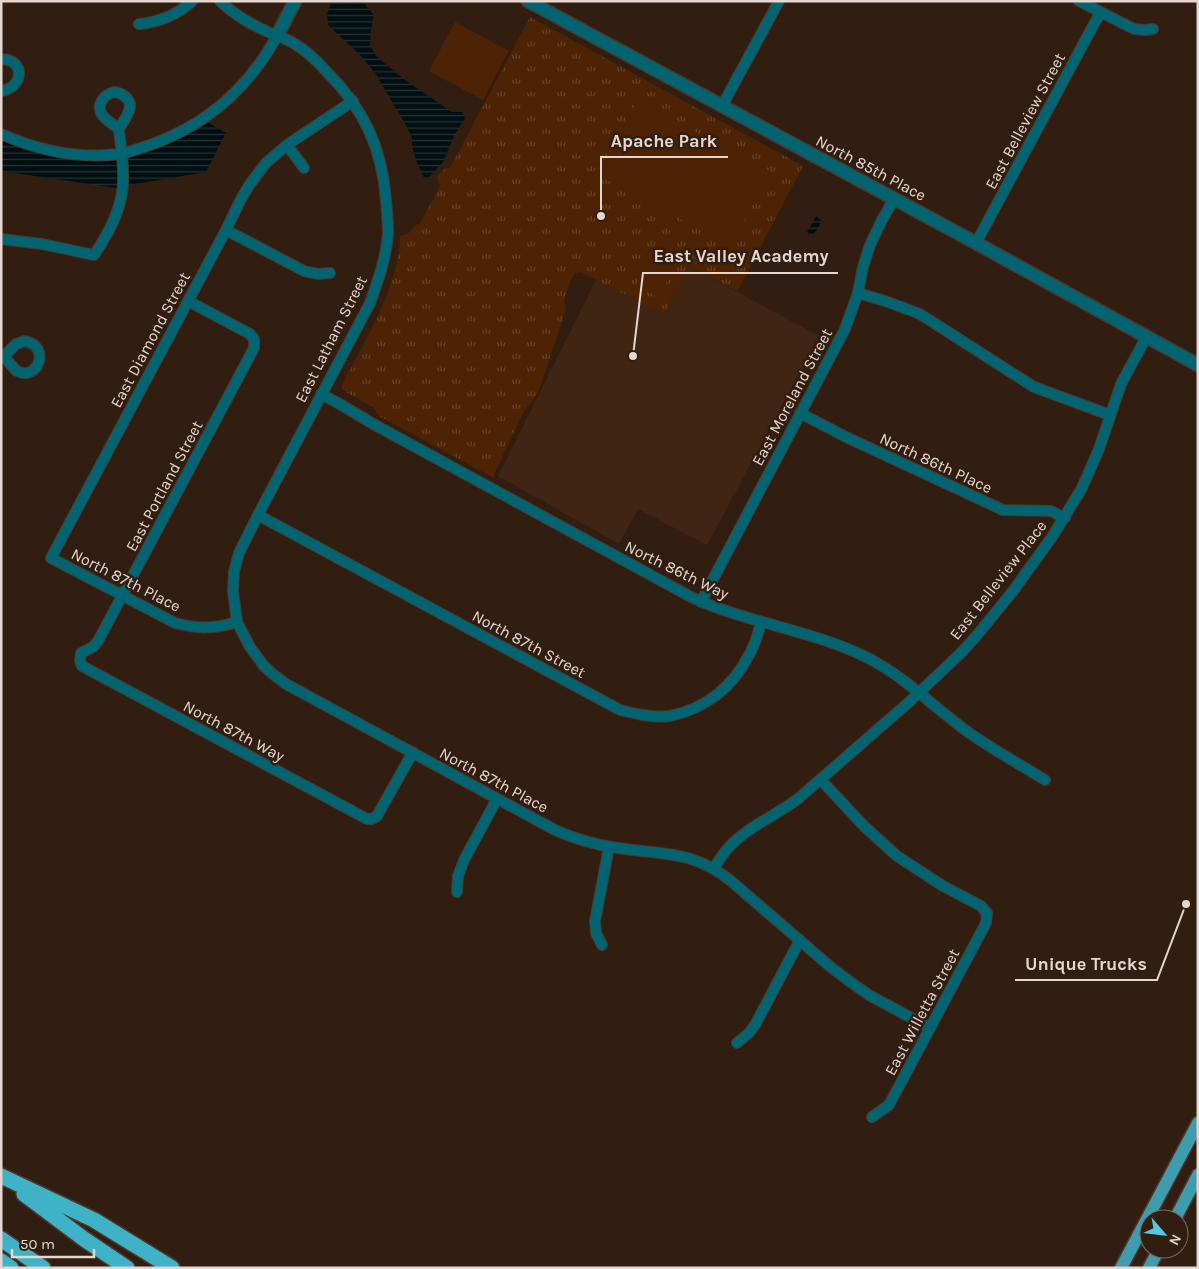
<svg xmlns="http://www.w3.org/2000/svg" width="1199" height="1269" viewBox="0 0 1199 1269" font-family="Karla,sans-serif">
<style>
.built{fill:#402515}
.grass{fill:url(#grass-tufts)}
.pitch{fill:#4e2303}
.water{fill:url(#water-rules)}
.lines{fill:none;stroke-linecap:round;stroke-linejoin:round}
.minor-casing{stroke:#4b382c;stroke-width:12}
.tertiary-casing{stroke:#4b382c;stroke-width:15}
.primary-casing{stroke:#4b382c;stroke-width:15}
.motorway-casing{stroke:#4b382c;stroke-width:18}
.minor{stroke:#036471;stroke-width:10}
.tertiary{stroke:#036471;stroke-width:12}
.primary{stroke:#3e9cac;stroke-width:12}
.motorway{stroke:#3eb3c7;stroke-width:15}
.labels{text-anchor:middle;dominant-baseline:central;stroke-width:5;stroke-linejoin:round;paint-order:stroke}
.street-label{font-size:16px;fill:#e5d7cf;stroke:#321e11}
.leader{fill:none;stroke:#e5d7cf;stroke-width:2}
.callout-dot{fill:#e5d7cf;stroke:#321e11;stroke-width:2}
.callout-label{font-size:18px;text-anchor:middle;font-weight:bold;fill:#e5d7cf;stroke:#321e11;stroke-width:5;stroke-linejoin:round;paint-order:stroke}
</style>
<defs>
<pattern id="grass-tufts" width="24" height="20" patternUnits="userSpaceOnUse" patternTransform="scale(1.25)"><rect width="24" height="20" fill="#4e2303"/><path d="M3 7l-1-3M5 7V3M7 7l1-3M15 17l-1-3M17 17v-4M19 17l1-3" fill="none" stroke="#674227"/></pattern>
<pattern id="water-rules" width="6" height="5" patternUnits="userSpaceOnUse" patternTransform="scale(1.25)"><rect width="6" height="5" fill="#020f12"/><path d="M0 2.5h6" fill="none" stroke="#273133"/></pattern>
</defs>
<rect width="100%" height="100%" fill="#321e11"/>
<polygon class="built" points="689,266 819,336 707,545 638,509 619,544 498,476 596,280 664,314"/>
<path class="grass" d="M530,17L803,166L737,291L689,266L664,314L581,272L575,273L570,282L564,301L566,309L538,393L524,411L495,472L494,478L379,416L373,407L346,392L342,389V385C365,341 399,287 400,236L408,234L415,225L420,224L441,184L439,185L437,176L446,168H450Z"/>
<g class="pitch">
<polygon points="455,22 509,51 483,100 429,71"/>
<polygon points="637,101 770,171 731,246 598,175"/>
<polygon points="656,248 678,260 658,297 636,286"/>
</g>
<g class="water">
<polygon points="332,1 361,1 364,3 374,15 371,30 370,45 376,56 405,80 452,112 462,112 465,118 454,136 443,162 428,178 424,178 417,163 412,147 412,138 404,122 377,76 363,58 328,25 327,14"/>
<polygon points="202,119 226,133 206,172 123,186 123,189 1,171 1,134 39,148 121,154"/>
<polygon points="816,216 822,221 813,236 807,232"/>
</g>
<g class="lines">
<defs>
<g id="minor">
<path d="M220,1C233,13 248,23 264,30C274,35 286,38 295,44C307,51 318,62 327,72C364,109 382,148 386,200C387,211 388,222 388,234C386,258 378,281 370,303L258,515L239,553L234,572L233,591L237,622L250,647L264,666L274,675L286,684L555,830C575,839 596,845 618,848C663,855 693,850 731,881L833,969L856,986L869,995L930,1028"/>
<polyline points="1079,1 1134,29 1145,30 1153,29"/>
<path d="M139,24C160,22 177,15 192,1"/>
<path d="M1,59C25,59 25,87 1,91"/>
<path d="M114,92C123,93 133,100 129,111C127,117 122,123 119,129C114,125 107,121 103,116C95,106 103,95 114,92Z"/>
<polyline points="722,106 779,1"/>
<path d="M1,134C39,151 79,159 120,154C130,152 140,148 150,145C207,125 248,89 277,36"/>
<polyline points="287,145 304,168"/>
<polyline points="226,230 304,271 318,274 330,273"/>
<path d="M1,239L42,244L94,255C111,230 125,203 123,172C123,157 120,143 119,129"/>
<polyline points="976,243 1100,13"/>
<polyline points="858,293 888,302 920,314 1034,387 1110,415"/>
<polyline points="188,301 250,334 254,339 254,348 98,641 93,647 81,653 80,660 82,666 367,819 372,819 377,816 413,752"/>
<path d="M25,341C52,347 37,382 17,371C12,367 8,361 4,356L16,344Z"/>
<path d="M321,394L338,403L375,425L691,597C749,624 814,630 870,659C906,678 935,708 968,732C992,749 1019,764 1045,780"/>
<polyline points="800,413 846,437 1003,510 1051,511 1065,518"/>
<path d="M258,515L620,710C636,714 653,718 670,716C705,709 733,687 749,655C755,645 758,634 761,623"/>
<polyline points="701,602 845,329 858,293 863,267 870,245 882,220 894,199"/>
<path d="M237,622C214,629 198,629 175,623L51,558L226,230L241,199L250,184L266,163L287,145L353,101"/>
<polyline points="821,780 864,826 897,856 943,886 981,906 987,913 986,923 889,1105 872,1117"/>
<path d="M714,868C719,860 724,852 730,846C749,826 777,815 799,798L908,703L962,652L978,634L1013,591L1052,537L1082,488L1099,449L1121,384L1147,336"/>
<polyline points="457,892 458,876 464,860 497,799"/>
<polyline points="602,945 596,933 595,921 609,847"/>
<polyline points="737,1043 749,1033 755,1025 800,940"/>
</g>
<g id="tertiary">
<polyline points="528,1 976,243 1198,365"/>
<polyline points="277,36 295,1"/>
</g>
<g id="primary">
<polyline points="1175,1219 1198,1175"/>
<polyline points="1121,1268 1198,1123"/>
<polyline points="1149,1268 1159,1249"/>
</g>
<g id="motorway">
<polyline points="1,1176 94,1220 172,1268"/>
<polyline points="24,1194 84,1239 127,1268"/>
<polyline points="1,1239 43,1268"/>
<polyline points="1,1261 11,1268"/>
</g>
</defs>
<use href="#minor" class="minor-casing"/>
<use href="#tertiary" class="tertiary-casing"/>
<use href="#primary" class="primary-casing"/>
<use href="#motorway" class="motorway-casing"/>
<use href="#minor" class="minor"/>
<use href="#tertiary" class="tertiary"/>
<use href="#primary" class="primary"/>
<use href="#motorway" class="motorway"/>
</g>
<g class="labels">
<g class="street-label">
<text transform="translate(1025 121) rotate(-62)">East Belleview Street</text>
<text transform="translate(871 168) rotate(28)">North 85th Place</text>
<text transform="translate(331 339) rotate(-63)">East Latham Street</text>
<text transform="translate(150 340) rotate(-62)">East Diamond Street</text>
<text transform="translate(792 397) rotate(-62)">East Moreland Street</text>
<text transform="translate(936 463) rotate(25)">North 86th Place</text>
<text transform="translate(164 486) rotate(-62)">East Portland Street</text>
<text transform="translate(677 570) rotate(26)">North 86th Way</text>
<text transform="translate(126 580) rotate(27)">North 87th Place</text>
<text transform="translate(998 580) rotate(-52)">East Belleview Place</text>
<text transform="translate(529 644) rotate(28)">North 87th Street</text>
<text transform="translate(234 731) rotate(28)">North 87th Way</text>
<text transform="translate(494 780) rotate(28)">North 87th Place</text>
<text transform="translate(922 1012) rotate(-62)">East Willetta Street</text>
</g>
</g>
<path class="leader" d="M601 216L601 157H728M633 356L643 273H838M1186 904L1157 980H1015"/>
<g class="callout-dot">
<circle cx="601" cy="216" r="5"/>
<circle cx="633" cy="356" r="5"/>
<circle cx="1186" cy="904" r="5"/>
</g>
<g class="callout-label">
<text x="664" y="147">Apache Park</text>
<text x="741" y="262">East Valley Academy</text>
<text x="1086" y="970">Unique Trucks</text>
</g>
<rect width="1199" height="1269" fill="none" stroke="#e5d7cf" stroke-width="5"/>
<g transform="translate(1164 1234) rotate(118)"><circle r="24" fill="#321e11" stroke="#7a685d"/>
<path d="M0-4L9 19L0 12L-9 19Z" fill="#55cade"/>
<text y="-8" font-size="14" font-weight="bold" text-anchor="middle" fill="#e5d7cf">N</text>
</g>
<path d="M12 1249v8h82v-8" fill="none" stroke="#e5d7cf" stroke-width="2.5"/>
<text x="20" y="1249" font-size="15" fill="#e5d7cf" stroke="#321e11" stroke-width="4" paint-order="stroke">50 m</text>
</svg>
